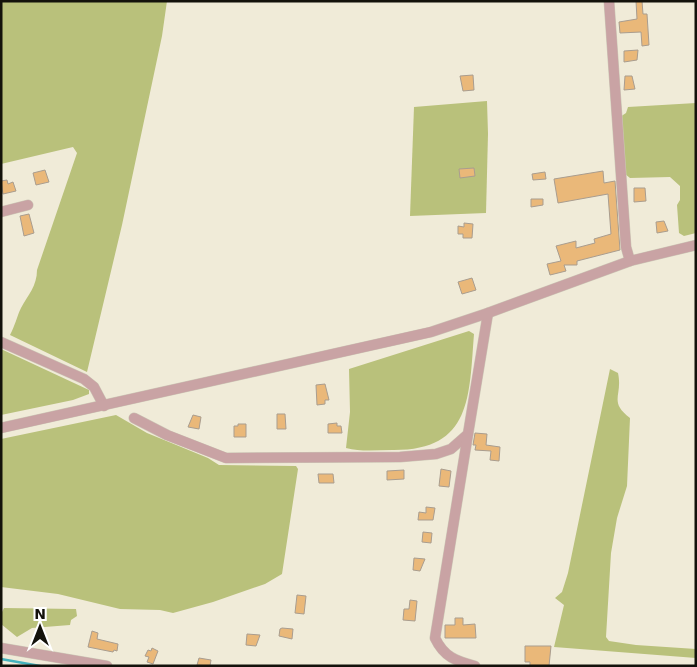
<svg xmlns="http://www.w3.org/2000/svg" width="697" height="667" viewBox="0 0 697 667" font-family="'DejaVu Sans',sans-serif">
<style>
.green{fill:#b9c17b}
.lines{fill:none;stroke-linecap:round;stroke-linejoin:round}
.stream{stroke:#46b3bd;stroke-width:2.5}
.building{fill:#eab879;stroke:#a99d8f}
.minor-casing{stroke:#cdc8b7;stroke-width:11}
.minor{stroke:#c9a3a4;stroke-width:10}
</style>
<rect width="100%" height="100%" fill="#f0ebd8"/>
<g class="green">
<path d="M1,1H167L162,36L122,225L87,372L10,335C15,326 17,316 21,308C28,295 37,286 37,270L77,153L73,147L1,164Z"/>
<polygon points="487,101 488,134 486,213 410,216 414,107"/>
<polygon points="696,103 696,233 684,236 679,233 677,205 680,200 680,186 670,177 630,178 625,174 620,117 626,113 628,107"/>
<path d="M469,331L474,334C469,397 472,451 392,450C377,450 361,452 346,448L350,412L349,369Z"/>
<polygon points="1,349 89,390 89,394 73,400 1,415"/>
<path d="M610,369L618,373C623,396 608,401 630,418L627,486L617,518L611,553L606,637L609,641L636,645L696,649V658L554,647L564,605L555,598L562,592L568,573Z"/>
<polygon points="116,415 147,433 208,458 219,465 296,466 298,469 282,574 265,584 213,602 173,613 160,610 120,609 58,594 1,587 1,439"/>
<polygon points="4,608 76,609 77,616 71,620 70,625 32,628 17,637 1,624 1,614"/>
</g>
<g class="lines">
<polyline class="stream" points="1,659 40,666"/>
</g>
<g class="building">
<polygon points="636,1 642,1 643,14 647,14 649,45 642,46 641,32 620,33 619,22 637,19"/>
<polygon points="638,50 637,60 624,62 624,51"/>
<polygon points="473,75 474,90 463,91 460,76"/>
<polygon points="625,76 632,76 635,89 624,90"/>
<polygon points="474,168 475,176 460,178 459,169"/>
<polygon points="45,170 49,182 36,185 33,173"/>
<polygon points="603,171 604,183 615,181 620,250 577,261 577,265 564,265 566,271 550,275 547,264 561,261 556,246 576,241 576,248 595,243 594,239 611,234 608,194 558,203 554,179"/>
<polygon points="545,172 546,179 533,180 532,174"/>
<polygon points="7,180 8,184 13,182 16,191 3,194 1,181"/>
<polygon points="634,188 645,188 646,201 634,202"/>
<polygon points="531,199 543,199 543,205 531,207"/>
<polygon points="29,214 34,233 24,236 20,216"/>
<polygon points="664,221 668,231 657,233 656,222"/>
<polygon points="464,223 473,224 472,238 463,238 463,234 458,234 458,226 464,227"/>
<polygon points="472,278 476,290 462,294 458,282"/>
<polygon points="325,384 329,400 325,400 325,404 317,405 316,385"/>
<polygon points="277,414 285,414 286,429 277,429"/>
<polygon points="193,415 201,417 199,429 188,427"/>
<polygon points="337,423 337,426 341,426 342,433 328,433 328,424"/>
<polygon points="238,424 246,424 246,437 234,437 234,426 238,426"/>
<polygon points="475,433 487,434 486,445 500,447 499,461 490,460 491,451 475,450 476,445 473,445"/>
<polygon points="441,469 451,471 449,487 439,486"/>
<polygon points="404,470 404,479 387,480 387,471"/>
<polygon points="318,474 333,474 334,483 319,483"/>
<polygon points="426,507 435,508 433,520 418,520 419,512 426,513"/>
<polygon points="423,532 432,533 431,543 422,542"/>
<polygon points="414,558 425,559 420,571 413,570"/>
<polygon points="297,595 306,596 304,614 295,613"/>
<polygon points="410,600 417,601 415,621 403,620 404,609 409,609"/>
<polygon points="455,618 463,618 463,625 475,624 476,638 445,638 445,625 455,625"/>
<polygon points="282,628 293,629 292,639 279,636 280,629"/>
<polygon points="92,631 98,633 97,639 118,644 117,651 114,650 113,652 88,647"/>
<polygon points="247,634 260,635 256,646 246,645"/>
<polygon points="525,646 551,646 549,666 530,666 530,662 525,662"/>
<polygon points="152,648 158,651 153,664 147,662 149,657 145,656 148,650 151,651"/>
<polygon points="199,658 211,660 210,666 197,665"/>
</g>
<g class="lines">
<defs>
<g id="minor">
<polyline points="609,1 626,247 630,261"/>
<polyline points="1,212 28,205"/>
<polyline points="1,342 84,379 94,387 104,406"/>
<polyline points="134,418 167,435 226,458 400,457 436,454 451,449 468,434 488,313"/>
<polyline points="1,428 431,332 488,313 630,261 696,245"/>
<path d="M468,434L435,638C444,657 456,661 475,666"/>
<polyline points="1,648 107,666"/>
</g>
</defs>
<use href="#minor" class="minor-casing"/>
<use href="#minor" class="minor"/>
</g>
<rect width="697" height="667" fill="none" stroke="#13120b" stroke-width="5"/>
<g transform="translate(40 627)" stroke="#ffffff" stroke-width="4" paint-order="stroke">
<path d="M0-4L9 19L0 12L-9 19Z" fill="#13120b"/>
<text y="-8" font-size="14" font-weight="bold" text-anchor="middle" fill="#13120b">N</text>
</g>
</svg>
